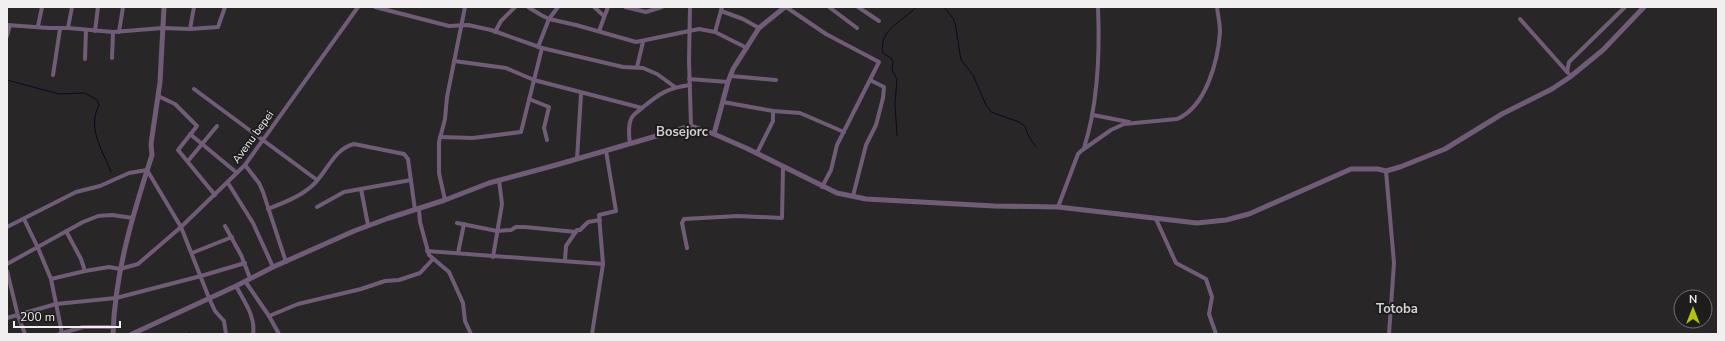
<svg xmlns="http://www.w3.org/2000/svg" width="1725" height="341" viewBox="0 0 1725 341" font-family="'Nunito Sans',sans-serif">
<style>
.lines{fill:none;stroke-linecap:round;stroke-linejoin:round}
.stream{stroke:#0d071f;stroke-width:1}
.minor{stroke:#705c77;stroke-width:4}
.tertiary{stroke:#705c77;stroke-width:5}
.labels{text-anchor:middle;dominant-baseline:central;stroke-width:4;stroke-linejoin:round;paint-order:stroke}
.street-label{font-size:11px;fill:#f1eff0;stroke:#1f1c1e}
.quarter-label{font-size:13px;font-weight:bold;fill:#d3d0d2;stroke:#1f1c1e}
</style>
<rect width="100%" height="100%" fill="#282627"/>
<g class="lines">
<g class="stream">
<path d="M944,7C948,12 953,17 955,23L961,60L973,75L986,105L991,112L1019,122L1025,126L1028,135L1036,147"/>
<path d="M7,80L59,94L85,93L97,100L99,105C87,128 102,149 111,172"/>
<path d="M897,136L895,104L897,79L892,70L893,62L891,58L883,53C878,29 903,22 916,7"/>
<polyline points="189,332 190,334"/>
<polyline points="1041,334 1051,334"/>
</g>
<g class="minor">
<polyline points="375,7 449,26 468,25 491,30 542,48 623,67 643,68 657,74 675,87"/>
<polyline points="528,7 541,15 549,19 576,25 636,42 699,29 715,32 747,48"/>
<polyline points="594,7 604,16"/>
<polyline points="625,7 646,12 662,7"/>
<polyline points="690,7 689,60 691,126"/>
<polyline points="786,7 826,34 879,62 837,145 831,170 822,187"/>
<polyline points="829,7 857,28"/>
<polyline points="858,7 879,21"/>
<polyline points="721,11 743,19 759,28"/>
<polyline points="1520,19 1568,73"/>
<polyline points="7,25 49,28 68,28 113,32 163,28 190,29 218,27 225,7"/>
<polyline points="38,26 42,7"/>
<polyline points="68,28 72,7"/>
<polyline points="190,29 194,7"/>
<polyline points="95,31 98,7"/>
<polyline points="599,31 608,7"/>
<polyline points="119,32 123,7"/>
<polyline points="495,32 501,21 515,7"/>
<polyline points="715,32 722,7"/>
<polyline points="7,36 10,25"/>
<polyline points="538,47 549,19 558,7"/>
<polyline points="112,58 113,32"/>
<polyline points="85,59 86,30"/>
<polyline points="454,61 506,68 534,80 642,108"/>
<polyline points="637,67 643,42"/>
<polyline points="1567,72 1569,62 1625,7"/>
<polyline points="53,75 60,29"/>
<polyline points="731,76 776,80"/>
<polyline points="689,79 728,82"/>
<polyline points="194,89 317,180"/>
<polyline points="158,96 175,104 197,126 178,150 215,195"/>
<polyline points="529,99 549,107 544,128 547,140"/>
<polyline points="723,102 773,111 800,113 844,132"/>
<polyline points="1093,115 1129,122"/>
<polyline points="190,134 237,173"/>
<polyline points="440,137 473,138 521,132 542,48"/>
<path d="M630,144C629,137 628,126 631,119C633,114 639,111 642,108C659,94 667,88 690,85"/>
<path d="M1084,148C1098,104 1100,53 1098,7"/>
<polyline points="757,153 773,121 773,111"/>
<polyline points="577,159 581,94"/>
<polyline points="188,161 217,126"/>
<polyline points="245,165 259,183 263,192 286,262"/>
<polyline points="1386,171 1394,263 1389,334"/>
<polyline points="228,183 253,223 273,267"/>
<polyline points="361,189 368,225"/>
<polyline points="853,196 866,145 876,125 883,98 884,87 870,80"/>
<polyline points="445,200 439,173 439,142 445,119 447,97 465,7"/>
<polyline points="317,207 344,192 411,180"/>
<path d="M1058,207L1078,154L1081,151L1111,130L1124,124L1177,119C1206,107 1218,61 1220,32C1220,24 1218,15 1217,7"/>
<path d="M268,209C283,203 302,196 314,184C328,170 334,149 354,144L404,154L408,159L415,210"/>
<polyline points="419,209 420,222 429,255 449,272 463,303 465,321 471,334"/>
<polyline points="24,219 38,248 51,279 62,333"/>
<polyline points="1156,219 1176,263 1206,279 1212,297 1209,314 1216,334"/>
<polyline points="457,223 497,231 511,230 516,227 525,227 576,232"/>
<polyline points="225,226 241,255 250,278"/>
<polyline points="7,227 76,192 100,186 129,173 147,170 181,227 209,298 215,311 224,321 226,334"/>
<polyline points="66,231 81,259 85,271"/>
<polyline points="687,248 682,223 684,219 738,216 782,218 783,168"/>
<polyline points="427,251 603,264"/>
<polyline points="192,253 232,237"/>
<polyline points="458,253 464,224"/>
<polyline points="493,257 502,204 499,180"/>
<polyline points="565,261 566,246 577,230 580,230 588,222 600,220"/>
<polyline points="7,264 83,222 98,216 112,215 133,218"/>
<polyline points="7,271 18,316 25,334"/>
<polyline points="51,279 85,271 109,267 120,269 138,264 181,227 245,165 358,7"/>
<polyline points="245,281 269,316 279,334"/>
<path d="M236,286C244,301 256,317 253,334"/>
<polyline points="269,316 298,304 361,289 385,281 399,280 420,273 433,259"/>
<polyline points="7,318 56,304 116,298 201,276 245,263"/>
<polyline points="59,334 83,327 114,327"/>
<polyline points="592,334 603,264 599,215 616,211 606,151"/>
</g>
<g class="tertiary">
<polyline points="714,134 728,82 733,69 759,28 785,7"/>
<path d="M113,334C115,272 133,214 152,155L151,144L160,82L164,7"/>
<polyline points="132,334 236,286 273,267 354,231 389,218 445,200 489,183 556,165 691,126 714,134 746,148 837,193 866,199 994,206 1058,207 1197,223 1226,220 1249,214 1351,169 1378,169 1386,171 1400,167 1445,149 1502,114 1552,89 1570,77 1603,50 1644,7"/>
</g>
</g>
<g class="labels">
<g class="street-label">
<text transform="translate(253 137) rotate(-54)">Avenu bepei</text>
</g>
<g class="quarter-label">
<text x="682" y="132">Bosejorc</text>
<text x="1397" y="309">Totoba</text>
</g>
</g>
<rect width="1725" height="341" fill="none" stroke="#f1eff0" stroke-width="16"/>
<g transform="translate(1693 309)"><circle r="19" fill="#1f1c1e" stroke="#737072"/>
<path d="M0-3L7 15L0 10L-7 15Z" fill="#b1c500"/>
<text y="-6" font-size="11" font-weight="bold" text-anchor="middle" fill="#f1eff0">N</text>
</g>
<path d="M14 321v6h106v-6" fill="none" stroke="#f1eff0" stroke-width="2"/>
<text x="20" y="321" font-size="12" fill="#f1eff0" stroke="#1f1c1e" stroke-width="3" paint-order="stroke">200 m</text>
</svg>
